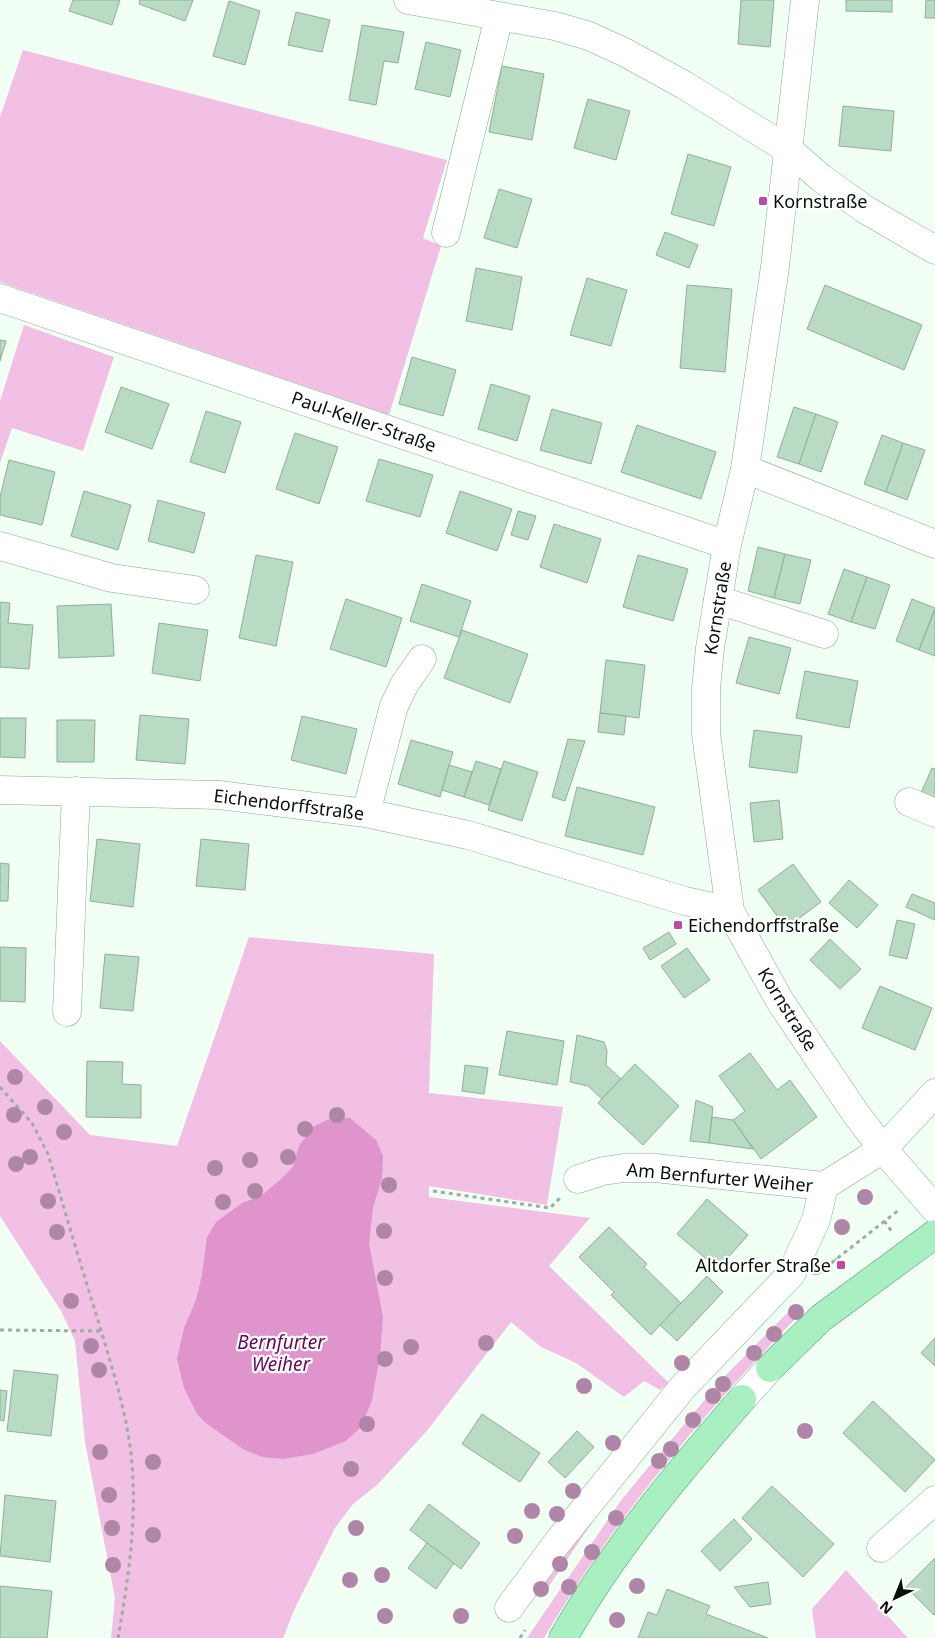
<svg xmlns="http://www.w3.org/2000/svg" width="935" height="1638" viewBox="0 0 935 1638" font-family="'Noto Sans',sans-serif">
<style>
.green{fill:#f2c0e4}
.water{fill:#df94cb}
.building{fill:#b9dbc3;stroke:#8faf98}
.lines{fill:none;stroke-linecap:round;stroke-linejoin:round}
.minor-casing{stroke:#88a891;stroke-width:29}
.major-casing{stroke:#499b67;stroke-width:29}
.path{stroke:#9faca2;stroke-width:3;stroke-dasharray:4 4;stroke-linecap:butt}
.minor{stroke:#fff;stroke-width:28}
.major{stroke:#a8f0c2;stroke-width:28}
.tree{fill:#af86a7}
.poi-dot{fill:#bc49a3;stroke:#fff;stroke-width:2}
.labels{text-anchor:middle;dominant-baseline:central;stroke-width:4.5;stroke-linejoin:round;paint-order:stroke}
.poi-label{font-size:18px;fill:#051008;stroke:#fff;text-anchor:start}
.street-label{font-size:18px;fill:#051008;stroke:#fff}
.water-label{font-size:19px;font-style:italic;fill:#640a54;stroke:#fff}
</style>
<rect width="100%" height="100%" fill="#f1fff5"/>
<g class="green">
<polygon points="23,50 447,160 423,238 441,246 389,415 0,282 0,117"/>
<polygon points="24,325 114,357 83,451 12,428 0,463 0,401"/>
<polygon points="249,937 434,954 429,1093 563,1107 547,1205 429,1186 429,1197 590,1218 549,1266 669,1383 660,1390 644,1381 624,1397 576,1363 541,1347 511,1322 426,1432 377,1485 353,1504 335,1528 295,1608 283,1638 111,1638 115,1598 85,1442 75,1341 61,1311 0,1216 0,1041 90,1135 177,1146"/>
<path d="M797,1303L802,1309L797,1317C699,1419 616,1516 544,1638H527L622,1499L722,1379Z"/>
<polygon points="606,1502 541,1598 534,1593"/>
<polygon points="846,1570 908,1638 816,1638 812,1609"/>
</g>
<polygon class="water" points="331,1118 350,1118 376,1140 383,1156 382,1178 373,1208 369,1243 383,1317 380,1356 372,1400 361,1427 346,1441 313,1454 283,1459 262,1457 243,1449 207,1424 197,1414 184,1388 177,1359 184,1328 196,1300 202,1275 207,1237 216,1222 242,1203 261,1196 281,1179 293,1167 299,1146 313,1127"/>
<g class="building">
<polygon points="73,0 120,0 112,25 69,11"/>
<polygon points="140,0 193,0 185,21 139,4"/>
<polygon points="741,0 774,0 770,47 738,44"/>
<polygon points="846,0 892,0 892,12 846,11"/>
<polygon points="926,0 935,0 935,18 925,18"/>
<polygon points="229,1 260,11 245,65 213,56"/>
<polygon points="296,12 330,20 322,52 288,45"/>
<polygon points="362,25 404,32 398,63 384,61 376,105 349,100"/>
<polygon points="426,42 461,50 450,97 415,89"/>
<polygon points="502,66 544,74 532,140 489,132"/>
<polygon points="588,99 630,111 616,160 574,148"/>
<polygon points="843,106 894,111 891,151 839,146"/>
<polygon points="688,154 731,167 714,226 671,214"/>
<polygon points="499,189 532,199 517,248 484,238"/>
<polygon points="665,232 698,245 689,268 656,255"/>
<polygon points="476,268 522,277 512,330 466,321"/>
<polygon points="587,278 627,290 611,346 570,335"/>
<polygon points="687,285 732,289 725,372 680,368"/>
<polygon points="825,285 922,325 904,370 807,329"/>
<polygon points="0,340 6,341 0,361"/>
<polygon points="412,357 456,370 443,416 399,404"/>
<polygon points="491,384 530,396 517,441 478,429"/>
<polygon points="121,387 169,404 152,449 105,432"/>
<polygon points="794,407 816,414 799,464 777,457"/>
<polygon points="552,409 602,423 591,464 540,450"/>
<polygon points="206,411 241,422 225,473 190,462"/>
<polygon points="816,414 838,422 821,472 799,464"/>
<polygon points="637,425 716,452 701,499 621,472"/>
<polygon points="295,433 338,447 319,504 276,489"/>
<polygon points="882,435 903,443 886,492 864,484"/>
<polygon points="903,443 925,450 907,500 886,492"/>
<polygon points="379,459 433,475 420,517 366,501"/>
<polygon points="9,460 55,472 42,525 0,515 0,497"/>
<polygon points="84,491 131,505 118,550 71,536"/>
<polygon points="460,491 512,509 497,551 446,533"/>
<polygon points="158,500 205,513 194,553 148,541"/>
<polygon points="518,511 536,516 528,540 511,535"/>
<polygon points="554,524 601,539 587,583 540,567"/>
<polygon points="758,547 785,554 774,598 748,591"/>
<polygon points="785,554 811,560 800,604 774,598"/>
<polygon points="256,555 293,562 276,646 239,638"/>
<polygon points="638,555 688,569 673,621 623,607"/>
<polygon points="844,569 867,577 851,622 828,614"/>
<polygon points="867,577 890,585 875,629 851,622"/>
<polygon points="422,584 471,601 459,637 410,621"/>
<polygon points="346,599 402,618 386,667 330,649"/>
<polygon points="912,599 935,608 919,650 896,641"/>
<polygon points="0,602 10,603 8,623 33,625 29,669 0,667"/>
<polygon points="111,604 114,656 59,658 57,606"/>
<polygon points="935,610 935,656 919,650"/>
<polygon points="159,623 208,630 200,681 152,673"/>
<polygon points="462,630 528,654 510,703 444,678"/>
<polygon points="749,637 791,648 779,694 736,683"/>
<polygon points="606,660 645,665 639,718 600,713"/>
<polygon points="805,671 858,681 849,728 796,718"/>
<polygon points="600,713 626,716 624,735 598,732"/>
<polygon points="140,715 189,719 185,764 136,760"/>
<polygon points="302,716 357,729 346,774 291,760"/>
<polygon points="0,718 26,718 25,758 0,757"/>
<polygon points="57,720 95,720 94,762 57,762"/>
<polygon points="754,730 802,736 797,773 749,767"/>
<polygon points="568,739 585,741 565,801 552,797"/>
<polygon points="411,740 453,752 440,797 398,784"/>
<polygon points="476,761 501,769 489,805 464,797"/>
<polygon points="504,761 538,772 522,821 488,810"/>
<polygon points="449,765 472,772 464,797 442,790"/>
<polygon points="932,768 935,769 935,799 921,793"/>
<polygon points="577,787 655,807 643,855 565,836"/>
<polygon points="779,800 783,839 754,842 750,803"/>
<polygon points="97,839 140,844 133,907 90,901"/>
<polygon points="201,839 249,844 245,890 196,886"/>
<polygon points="0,863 9,864 8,901 0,901"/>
<polygon points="793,864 821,902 786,928 758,890"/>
<polygon points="849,880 878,905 857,928 829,903"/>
<polygon points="912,894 935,903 935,920 906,907"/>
<polygon points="897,920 915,924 907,959 889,955"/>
<polygon points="669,932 676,944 650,960 643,948"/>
<polygon points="830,939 861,969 840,989 810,960"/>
<polygon points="0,947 26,948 25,1002 0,1001"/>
<polygon points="687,948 710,980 684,998 661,966"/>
<polygon points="105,954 139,957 133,1011 100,1008"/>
<polygon points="880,986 932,1008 915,1050 862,1028"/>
<polygon points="507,1031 564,1041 557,1085 499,1075"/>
<polygon points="577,1035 604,1042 607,1051 606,1065 621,1079 602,1099 588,1086 570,1082"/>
<polygon points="750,1053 777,1090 790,1080 817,1117 761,1159 733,1120 745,1111 719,1076"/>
<polygon points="87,1061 123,1062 122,1084 141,1085 141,1118 86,1117"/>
<polygon points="635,1064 679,1106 643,1145 598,1103"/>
<polygon points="465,1065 488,1068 484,1094 462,1091"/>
<polygon points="696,1100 713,1107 709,1143 690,1141"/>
<polygon points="712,1117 733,1120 753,1149 709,1143"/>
<polygon points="707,1199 748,1235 718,1269 677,1234"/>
<polygon points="609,1227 647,1264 644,1267 681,1303 651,1335 611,1295 614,1292 579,1257"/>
<polygon points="707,1276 723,1292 677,1341 660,1325"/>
<polygon points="935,1338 935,1366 921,1353"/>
<polygon points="14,1370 58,1375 51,1436 7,1431"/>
<polygon points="0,1390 7,1391 4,1421 0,1420"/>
<polygon points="873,1401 935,1460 905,1492 843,1433"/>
<polygon points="482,1414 540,1453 520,1482 462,1444"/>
<polygon points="577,1431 594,1447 565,1478 548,1462"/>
<polygon points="772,1486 834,1544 803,1577 742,1518"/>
<polygon points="5,1495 56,1501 50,1562 0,1556"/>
<polygon points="429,1504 480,1543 461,1569 410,1530"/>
<polygon points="734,1519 752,1539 720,1571 701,1551"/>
<polygon points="427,1543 454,1563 436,1589 408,1568"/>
<polygon points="935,1558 935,1614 934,1615 906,1587"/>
<polygon points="768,1582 771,1604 750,1607 734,1587"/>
<polygon points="0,1586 52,1591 47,1638 0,1638"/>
<polygon points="667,1589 710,1606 706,1614 768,1638 638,1638 648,1612 657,1615"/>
</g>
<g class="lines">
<defs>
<g id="minor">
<polyline points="408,0 555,26 589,36 626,53 684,85 789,150 821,178 866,210 935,250"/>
<polyline points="805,0 775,267 745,469 727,545 710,648 706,689 706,734 730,911 780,1001 856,1114 883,1149 935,1209"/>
<polyline points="446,233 499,17"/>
<polyline points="0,298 727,545"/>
<polyline points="745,469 935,544"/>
<polyline points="0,546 112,578 195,590"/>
<polyline points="718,600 824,634"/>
<polyline points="0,790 219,795 366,813 468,835 685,901 730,911"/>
<polyline points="909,802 935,813"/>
<polyline points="366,813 394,706 404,685 422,659"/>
<polyline points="67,1012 76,791"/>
<polyline points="578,1179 603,1171 624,1168 655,1168 824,1186 883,1149 935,1093"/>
<polyline points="742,1399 770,1368"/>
<polyline points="881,1548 935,1500"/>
<polyline points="509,1608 557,1543 683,1387 791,1274 816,1220 824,1186"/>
</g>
<g id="major">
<polyline points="770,1368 821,1318 935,1234"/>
<path d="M563,1638C612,1551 677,1474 742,1399"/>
</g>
</defs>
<use href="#minor" class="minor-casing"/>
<use href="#major" class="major-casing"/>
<g class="path">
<path d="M0,1087L32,1123L48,1154C64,1208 80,1263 97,1317C111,1365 128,1414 132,1464C137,1522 128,1581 118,1638"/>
<polyline points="433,1191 550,1208 560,1198"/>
<polyline points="884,1221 893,1233"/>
<polyline points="835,1259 841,1265"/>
<polyline points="825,1268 900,1209"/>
<polyline points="0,1330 101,1331"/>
<polyline points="520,1638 525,1630"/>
</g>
<use href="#minor" class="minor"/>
<use href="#major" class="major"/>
</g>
<g class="tree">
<circle cx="15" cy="1077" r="8"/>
<circle cx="45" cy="1107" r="8"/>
<circle cx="14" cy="1115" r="8"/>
<circle cx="337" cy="1115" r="8"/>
<circle cx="305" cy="1129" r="8"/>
<circle cx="64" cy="1132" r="8"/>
<circle cx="30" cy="1157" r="8"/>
<circle cx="288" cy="1157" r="8"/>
<circle cx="250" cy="1160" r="8"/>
<circle cx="16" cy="1164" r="8"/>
<circle cx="215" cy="1168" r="8"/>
<circle cx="389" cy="1185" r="8"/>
<circle cx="255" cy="1191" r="8"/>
<circle cx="865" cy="1197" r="8"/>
<circle cx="48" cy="1201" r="8"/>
<circle cx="223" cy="1202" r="8"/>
<circle cx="842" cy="1227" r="8"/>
<circle cx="384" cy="1231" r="8"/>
<circle cx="57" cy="1232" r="8"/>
<circle cx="816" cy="1267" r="8"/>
<circle cx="385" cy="1278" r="8"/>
<circle cx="71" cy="1301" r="8"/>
<circle cx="796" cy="1312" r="8"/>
<circle cx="774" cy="1334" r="8"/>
<circle cx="486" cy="1343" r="8"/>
<circle cx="91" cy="1346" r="8"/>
<circle cx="411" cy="1347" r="8"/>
<circle cx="754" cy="1353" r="8"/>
<circle cx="385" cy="1359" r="8"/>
<circle cx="682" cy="1363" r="8"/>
<circle cx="99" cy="1370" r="8"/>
<circle cx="723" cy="1384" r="8"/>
<circle cx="584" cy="1386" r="8"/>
<circle cx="713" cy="1396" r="8"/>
<circle cx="693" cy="1420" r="8"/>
<circle cx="367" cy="1424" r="8"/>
<circle cx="805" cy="1431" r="8"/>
<circle cx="613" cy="1443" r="8"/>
<circle cx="671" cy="1449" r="8"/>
<circle cx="100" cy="1452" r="8"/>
<circle cx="659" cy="1461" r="8"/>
<circle cx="153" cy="1462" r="8"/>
<circle cx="351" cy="1469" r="8"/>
<circle cx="573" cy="1491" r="8"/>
<circle cx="109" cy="1495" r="8"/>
<circle cx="532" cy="1511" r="8"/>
<circle cx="557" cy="1514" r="8"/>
<circle cx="616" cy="1518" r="8"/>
<circle cx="112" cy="1528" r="8"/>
<circle cx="356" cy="1528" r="8"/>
<circle cx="153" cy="1535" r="8"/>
<circle cx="515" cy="1536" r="8"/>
<circle cx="592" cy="1552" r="8"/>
<circle cx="560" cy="1564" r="8"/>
<circle cx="113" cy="1565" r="8"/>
<circle cx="382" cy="1575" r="8"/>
<circle cx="350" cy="1580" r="8"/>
<circle cx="637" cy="1586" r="8"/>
<circle cx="569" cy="1587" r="8"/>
<circle cx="541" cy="1589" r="8"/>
<circle cx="385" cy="1616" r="8"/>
<circle cx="461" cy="1616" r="8"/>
<circle cx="617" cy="1620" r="8"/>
</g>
<g class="poi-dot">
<rect x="758" y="196" width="10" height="10" rx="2.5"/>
<rect x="673" y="920" width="10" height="10" rx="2.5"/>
<rect x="836" y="1260" width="10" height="10" rx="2.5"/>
</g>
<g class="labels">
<g class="poi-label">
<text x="773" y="201">Kornstraße</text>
<text x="688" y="925">Eichendorffstraße</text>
<text x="831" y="1265" text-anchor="end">Altdorfer Straße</text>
</g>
<g class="street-label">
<text transform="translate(364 421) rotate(19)">Paul-Keller-Straße</text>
<text transform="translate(717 608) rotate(-81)">Kornstraße</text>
<text transform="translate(289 804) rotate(7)">Eichendorffstraße</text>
<text transform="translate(788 1009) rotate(58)">Kornstraße</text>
<text transform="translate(720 1177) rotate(5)">Am Bernfurter Weiher</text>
</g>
<g class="water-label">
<text x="281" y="1342">Bernfurter<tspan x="281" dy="22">Weiher</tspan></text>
</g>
</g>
<g transform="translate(895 1598) rotate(223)" stroke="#ffffff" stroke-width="4" paint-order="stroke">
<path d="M0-4L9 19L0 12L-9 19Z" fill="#051008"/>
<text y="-8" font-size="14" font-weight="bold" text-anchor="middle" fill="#051008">N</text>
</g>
</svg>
